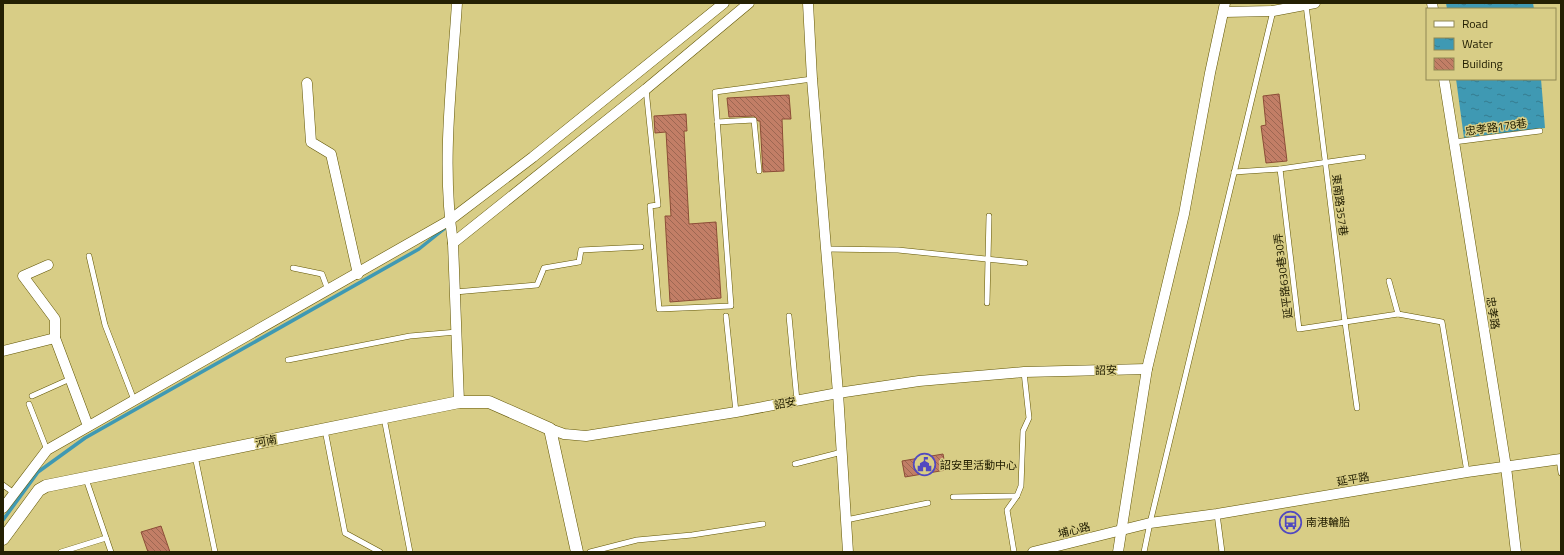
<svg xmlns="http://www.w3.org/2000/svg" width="1564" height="555" viewBox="0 0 1564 555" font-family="'Titillium Web','Noto Sans TC',sans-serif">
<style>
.water{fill:url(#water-ripples)}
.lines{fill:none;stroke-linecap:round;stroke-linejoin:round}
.stream{stroke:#3f99b3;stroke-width:3.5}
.building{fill:url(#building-back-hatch);stroke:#8c4d37}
.service-casing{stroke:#615504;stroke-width:6}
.minor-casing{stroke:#615504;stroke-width:11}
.tertiary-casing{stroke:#615504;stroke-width:13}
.service{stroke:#fff;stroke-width:5}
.minor{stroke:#fff;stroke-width:10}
.tertiary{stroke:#fff;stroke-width:12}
.labels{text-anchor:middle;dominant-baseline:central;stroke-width:3;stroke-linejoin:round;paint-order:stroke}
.street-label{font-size:11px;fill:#242003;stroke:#d8cd86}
.poi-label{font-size:11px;fill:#242003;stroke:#d8cd86;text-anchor:start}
</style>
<defs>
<pattern id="water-ripples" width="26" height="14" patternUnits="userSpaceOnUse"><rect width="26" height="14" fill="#3f99b3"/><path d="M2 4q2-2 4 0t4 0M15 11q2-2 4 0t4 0" fill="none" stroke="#357c8f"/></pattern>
<pattern id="building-back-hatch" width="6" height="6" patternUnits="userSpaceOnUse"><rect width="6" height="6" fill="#c27e66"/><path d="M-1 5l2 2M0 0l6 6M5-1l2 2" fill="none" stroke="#9d6752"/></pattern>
</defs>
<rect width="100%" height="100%" fill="#d8cd86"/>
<g class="water">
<polygon points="1446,3 1533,3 1534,9 1447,9"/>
<polygon points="1456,79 1541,79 1545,128 1464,138"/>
</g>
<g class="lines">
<polyline class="stream" points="3,520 38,472 85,438 419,249 444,229"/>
</g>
<g class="building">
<polygon points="1279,94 1287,161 1266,163 1261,126 1266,125 1263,96"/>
<polygon points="789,95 791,119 782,119 784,171 763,172 760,121 758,121 754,116 729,117 727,98"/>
<polygon points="686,114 687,131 684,131 689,224 716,222 721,298 670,302 665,216 671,216 666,132 655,133 654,116"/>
<polygon points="943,454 946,470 905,477 902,461"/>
<polygon points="161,526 170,552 148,552 141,532"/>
</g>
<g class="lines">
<defs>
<g id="service">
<polyline points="1306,5 1345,322 1357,408"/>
<polyline points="646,89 658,205 650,206 659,309 731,306 715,92 812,79"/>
<polyline points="717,122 754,120 759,171"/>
<polyline points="1454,142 1540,131"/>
<polyline points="1280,169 1363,157"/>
<polyline points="1234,172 1280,169 1299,329 1398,314"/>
<polyline points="826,249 898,250 1025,263"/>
<polyline points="89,256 105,325 134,400"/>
<polyline points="293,268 322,274 328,290"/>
<polyline points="1389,281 1398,314 1442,322 1467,472"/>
<polyline points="455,292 537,285 544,268 579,262 581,250 641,247"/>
<polyline points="987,303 989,216"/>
<polyline points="726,316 736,412"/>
<polyline points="789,316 797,401"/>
<polyline points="288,360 410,336 457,332"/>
<polyline points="32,396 70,379"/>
<polyline points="29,404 47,450"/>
<polyline points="384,418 410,552"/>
<polyline points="325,430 345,533 380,552"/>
<polyline points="195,456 215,552"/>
<polyline points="1559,459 1561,473"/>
<polyline points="795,464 842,452"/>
<polyline points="86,479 111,552"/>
<polyline points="3,485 14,493"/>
<polyline points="953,497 1017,496"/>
<polyline points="1217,514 1222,552"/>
<polyline points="846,520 928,503"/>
<polyline points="61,552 106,538"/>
<polyline points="590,552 637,540 692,535 763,524"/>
<polyline points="1014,552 1007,510 1017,496 1021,486 1023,431 1029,418 1024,372"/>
<polyline points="1144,552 1150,523 1273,11"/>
</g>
<g id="minor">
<path d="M457,3C452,82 441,164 453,243L459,402"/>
<polyline points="808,3 812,79 838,393 848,552"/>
<polyline points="1432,3 1433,9"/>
<polyline points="1224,12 1273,11 1315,3"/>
<polyline points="1444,79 1506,467 1516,552"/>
<polyline points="307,83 311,142 331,154 358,274"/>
<polyline points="453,243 646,89 749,3"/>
<polyline points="48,265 23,276 55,319 55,338 88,426"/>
<polyline points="3,351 55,338"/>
<polyline points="550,429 564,434 586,436 736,412 838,393 919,381 1024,372 1147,369"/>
<polyline points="3,508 47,450 450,220 533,157 724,3"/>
<polyline points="1033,552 1150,523 1217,514 1467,472 1561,459"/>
<polyline points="1118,552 1147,369 1184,214 1210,73 1225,3"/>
</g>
<polyline id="tertiary" points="3,539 39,490 46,486 459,402 489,402 550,429 577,552"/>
</defs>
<use href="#service" class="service-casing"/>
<use href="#minor" class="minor-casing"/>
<use href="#tertiary" class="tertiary-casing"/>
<use href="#service" class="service"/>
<use href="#minor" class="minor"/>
<use href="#tertiary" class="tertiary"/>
</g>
<defs>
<symbol id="civic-ring" viewBox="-11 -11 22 22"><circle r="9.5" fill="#d8cd86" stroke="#5149c0" stroke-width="1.5"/><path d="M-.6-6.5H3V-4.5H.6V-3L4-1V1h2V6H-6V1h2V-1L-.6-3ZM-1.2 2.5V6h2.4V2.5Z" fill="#5149c0"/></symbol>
<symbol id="bus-ring" viewBox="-11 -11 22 22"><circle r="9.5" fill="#d8cd86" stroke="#5149c0" stroke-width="1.5"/><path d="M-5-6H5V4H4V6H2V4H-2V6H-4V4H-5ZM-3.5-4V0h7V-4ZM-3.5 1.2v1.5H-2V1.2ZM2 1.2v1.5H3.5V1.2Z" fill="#5149c0"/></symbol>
</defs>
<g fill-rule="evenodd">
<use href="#civic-ring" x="912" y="452" width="25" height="25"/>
<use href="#bus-ring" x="1278" y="510" width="25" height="25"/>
</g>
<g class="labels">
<g class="street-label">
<text transform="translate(1496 127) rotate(-8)">忠孝路178巷</text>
<text transform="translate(1340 205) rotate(83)">東南路357巷</text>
<text transform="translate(1283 276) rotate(-97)">延平路630巷30弄</text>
<text transform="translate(1493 313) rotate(81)">忠孝路</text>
<text transform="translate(1106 370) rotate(-1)">詔安</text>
<text transform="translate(785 403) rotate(-11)">詔安</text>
<text transform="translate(266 441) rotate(-11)">河南</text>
<text transform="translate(1353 479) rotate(-10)">延平路</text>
<text transform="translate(1074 530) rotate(-14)">埔心路</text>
</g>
<g class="poi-label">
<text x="940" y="465">詔安里活動中心</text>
<text x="1306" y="522">南港輪胎</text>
</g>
</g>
<rect width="1564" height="555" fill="none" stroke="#242003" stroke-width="8"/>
<rect x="1426" y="8" width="130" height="72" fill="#d8cd86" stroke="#908852"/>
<rect x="1434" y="21" width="20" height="6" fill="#ffffff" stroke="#908852"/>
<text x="1462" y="28" font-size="12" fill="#242003">Road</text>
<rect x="1434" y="38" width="20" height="12" fill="url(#water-ripples)" stroke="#908852"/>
<text x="1462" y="48" font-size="12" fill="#242003">Water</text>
<rect x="1434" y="58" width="20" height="12" fill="url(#building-back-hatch)" stroke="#908852"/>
<text x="1462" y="68" font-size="12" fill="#242003">Building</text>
</svg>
